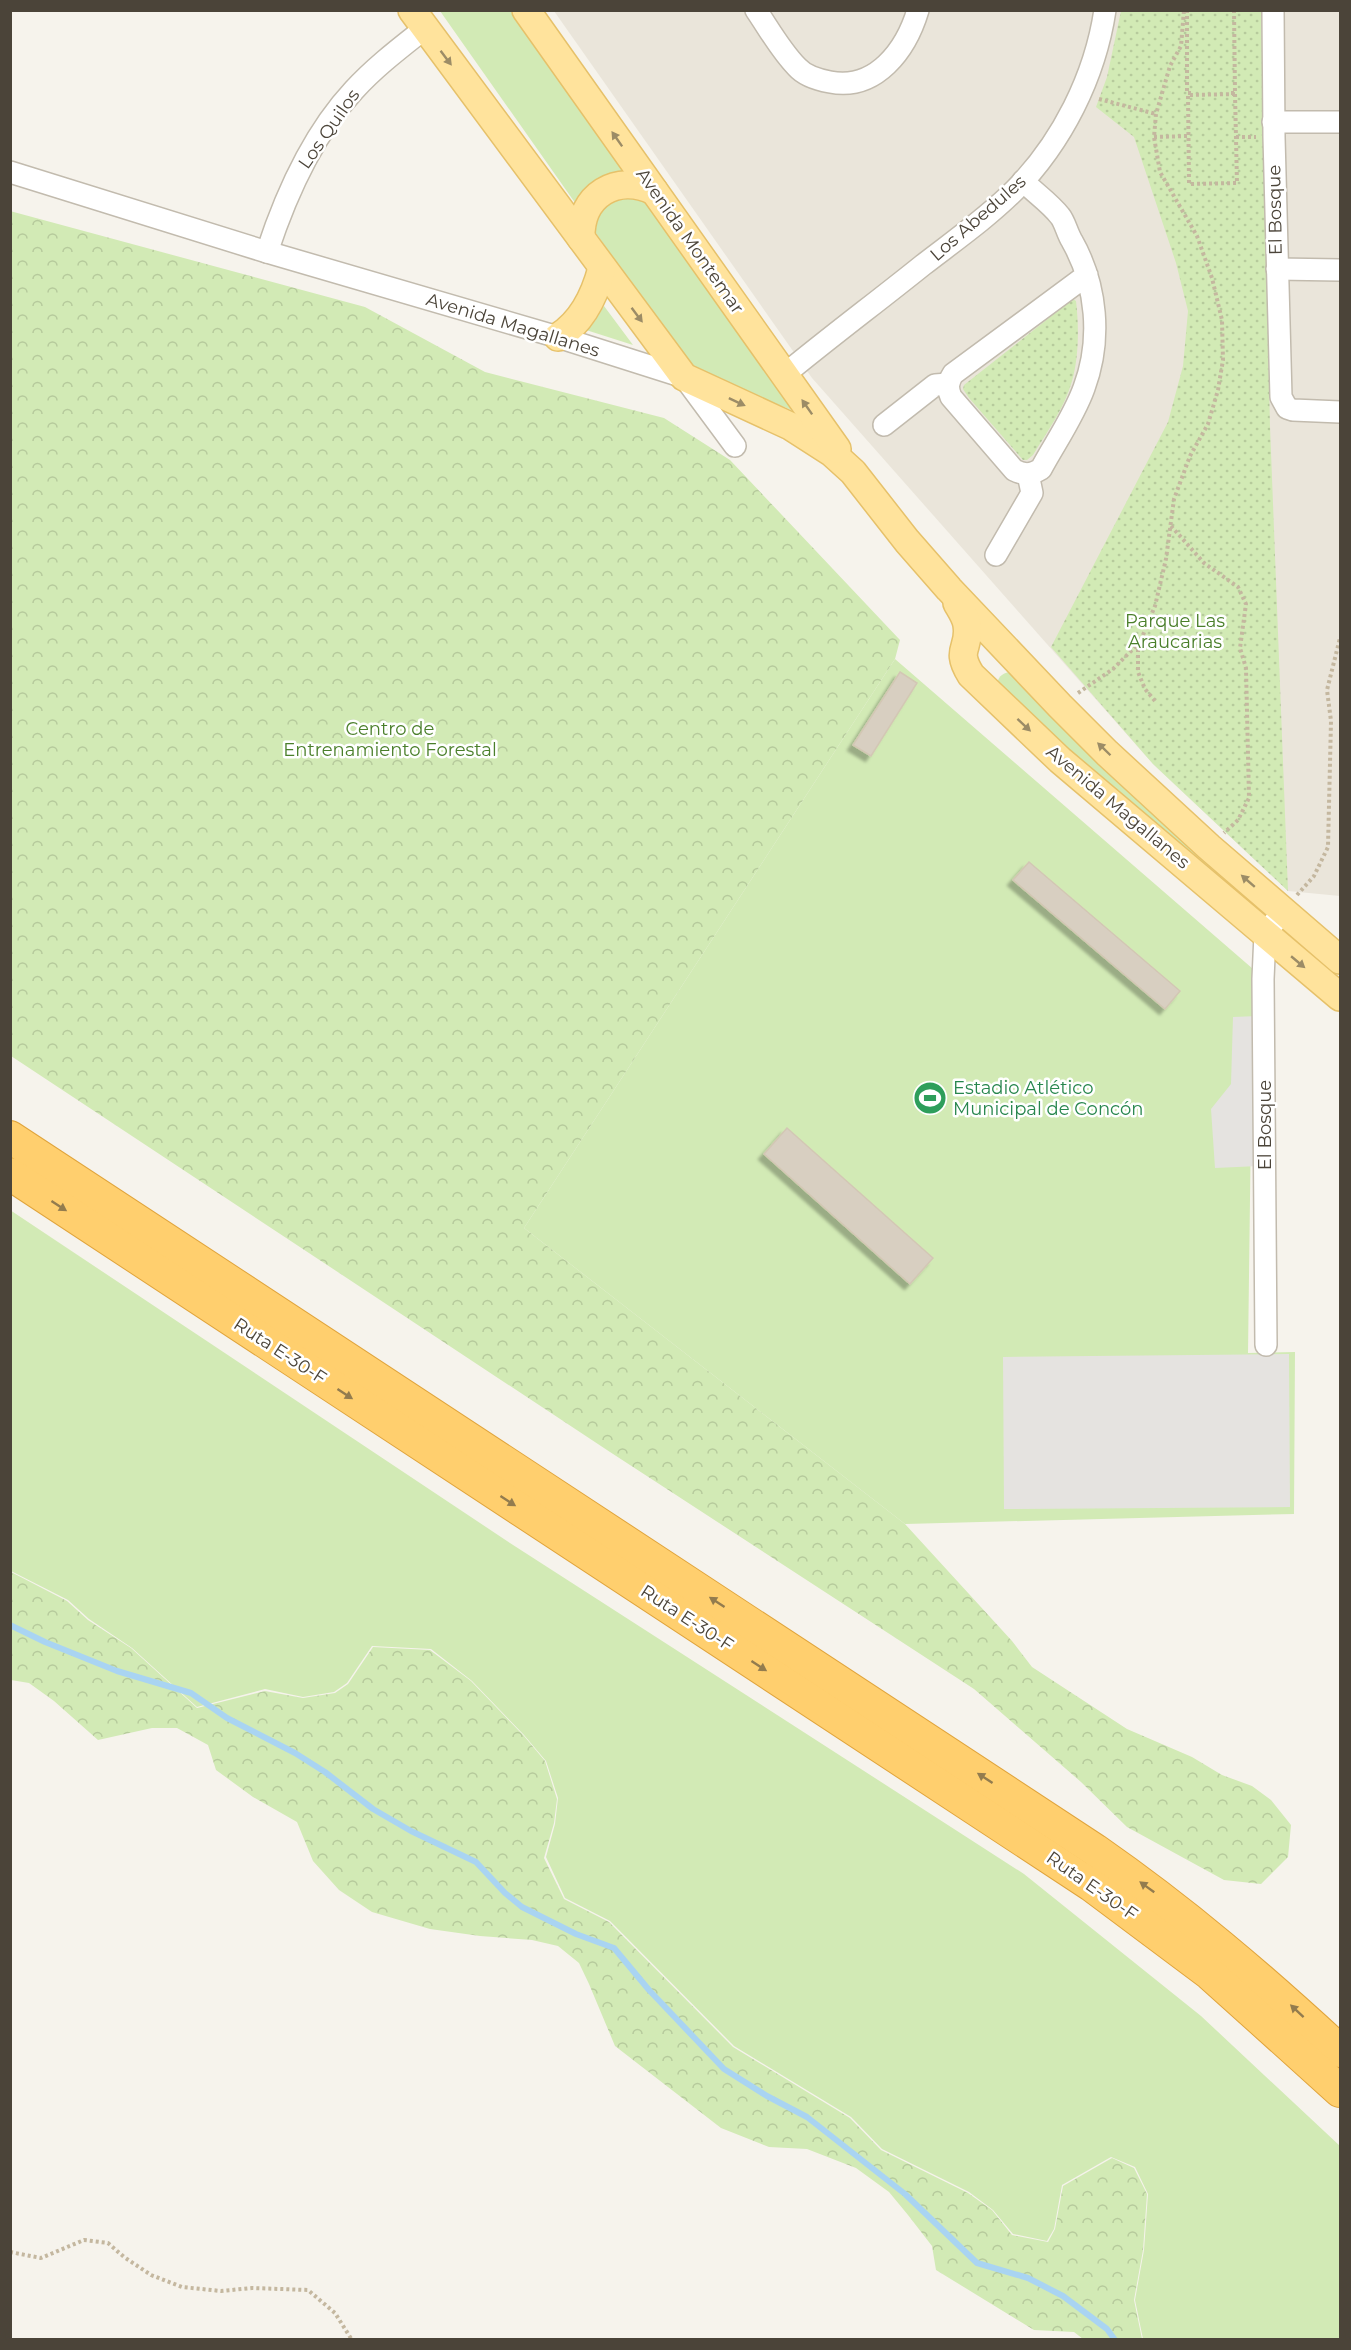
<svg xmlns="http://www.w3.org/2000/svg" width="1351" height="2350" viewBox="0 0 1351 2350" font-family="Montserrat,sans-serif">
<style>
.residential{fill:#eae5da}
.green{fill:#d2eab5}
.forest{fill:url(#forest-crowns)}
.park{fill:url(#park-dots)}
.parking{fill:#e5e3e0}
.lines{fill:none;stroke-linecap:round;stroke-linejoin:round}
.stream{stroke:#a9d4f2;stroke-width:6}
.building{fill:#d8cfc1;stroke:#d3c7b4;stroke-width:1.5;filter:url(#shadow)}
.minor-casing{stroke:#c2bbae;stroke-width:24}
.major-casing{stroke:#e6c16a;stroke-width:30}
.highway-casing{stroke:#e0a43c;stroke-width:34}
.path{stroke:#c4b79f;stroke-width:4;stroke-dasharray:3 3;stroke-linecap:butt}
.minor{stroke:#fff;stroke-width:21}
.major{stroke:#ffe39c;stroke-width:27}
.highway{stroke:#ffcf6e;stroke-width:32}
.oneway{fill:#9c8c66}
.oneway2{fill:#937c4e}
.labels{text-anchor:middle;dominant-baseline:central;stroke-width:5;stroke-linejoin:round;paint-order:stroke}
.street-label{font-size:18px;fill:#4b4439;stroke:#fff}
.park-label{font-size:18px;fill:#4a7f2a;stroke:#fff}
.leisure-label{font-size:18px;fill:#27864d;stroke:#fff;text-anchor:start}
</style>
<defs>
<pattern id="forest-crowns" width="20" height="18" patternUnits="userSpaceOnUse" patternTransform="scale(1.5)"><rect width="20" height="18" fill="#d2eab5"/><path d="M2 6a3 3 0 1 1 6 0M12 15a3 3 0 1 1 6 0" fill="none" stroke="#b6ca9c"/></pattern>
<pattern id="park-dots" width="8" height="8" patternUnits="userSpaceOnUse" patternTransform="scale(1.5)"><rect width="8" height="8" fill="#d2eab5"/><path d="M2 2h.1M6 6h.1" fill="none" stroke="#b6ca9c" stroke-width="1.8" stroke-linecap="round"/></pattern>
<filter id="shadow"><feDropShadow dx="-5.5" dy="5.5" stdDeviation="1.5" flood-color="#0004"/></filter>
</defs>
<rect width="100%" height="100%" fill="#f6f3ec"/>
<polygon class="residential" points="554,11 1340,11 1340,896 1288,891 1153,764 812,378"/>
<g class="green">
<path d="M440,11H511L628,173C601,171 592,188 578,207Z"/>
<polygon points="642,197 794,411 693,370 593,229 596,215 609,199"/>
<polygon points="604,306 633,345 586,330 595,321"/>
<polygon points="895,659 1253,969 1248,1353 1295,1352 1294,1514 905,1524 524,1228"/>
<path d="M1009,672L1017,674L1260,903L1253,912L1070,757L997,685C998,677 1001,674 1009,672Z"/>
<polygon points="10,1210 507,1541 1024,1874 1201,2016 1340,2146 1340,2339 1143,2339 1135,2300 1144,2250 1148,2194 1135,2167 1111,2157 1062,2185 1054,2229 1047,2241 1013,2234 993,2210 969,2192 882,2149 851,2117 734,2046 610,1921 565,1898 546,1857 555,1824 558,1798 546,1761 524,1735 472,1681 431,1649 372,1646 347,1683 334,1692 303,1697 265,1689 197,1707 132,1648 89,1619 68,1600 11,1571"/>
</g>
<g class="forest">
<polygon points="10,211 365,307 485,372 664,418 730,460 900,640 895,659 524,1228 905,1524 1012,1641 1032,1667 1127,1729 1192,1757 1222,1775 1252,1786 1271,1800 1291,1825 1288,1857 1261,1884 1224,1880 1127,1827 1081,1782 974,1689 610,1452 11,1056"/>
<polygon points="11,1572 67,1601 88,1620 131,1648 197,1708 265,1691 303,1698 335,1693 348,1684 373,1647 430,1650 471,1681 524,1736 545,1761 557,1799 554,1823 544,1858 564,1899 609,1922 733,2047 850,2118 881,2150 968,2193 992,2210 1012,2235 1048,2242 1055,2229 1063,2186 1112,2158 1134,2168 1147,2194 1143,2250 1134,2300 1142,2339 1083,2339 1074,2332 1034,2330 936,2270 932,2246 908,2215 889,2192 856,2168 807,2149 769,2147 721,2128 615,2046 589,1984 579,1963 558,1946 532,1940 480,1936 430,1929 372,1912 339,1890 313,1861 297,1822 253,1797 216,1770 208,1745 177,1728 152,1728 98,1740 54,1701 29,1683 11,1680"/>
</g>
<g class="park">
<polygon points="1121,11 1261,11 1270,426 1288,891 1153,764 1051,647 1168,422 1183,366 1188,311 1176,263 1134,137 1096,107 1107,77"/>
<path d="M1073,299L1076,301C1079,326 1079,357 1072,381C1065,407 1047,432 1033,455L1027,460H1023L969,398L963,389L964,385Z"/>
</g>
<g class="parking">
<polygon points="1258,1016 1259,1166 1215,1168 1211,1109 1231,1084 1233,1017"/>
<polygon points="1289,1354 1290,1507 1004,1509 1003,1357"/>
</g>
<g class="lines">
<polyline class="stream" points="10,1625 45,1642 117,1671 191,1693 227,1718 295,1753 325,1772 373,1809 411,1831 476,1862 505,1893 522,1907 576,1934 614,1948 649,1990 724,2069 767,2096 807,2117 905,2194 977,2263 1028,2278 1063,2296 1107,2329 1115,2340"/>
</g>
<g class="building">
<polygon points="900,672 917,683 871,756 853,745"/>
<polygon points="1029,862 1180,991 1165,1009 1013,880"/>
<polygon points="787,1128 933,1258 910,1284 764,1154"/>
</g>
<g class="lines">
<defs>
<g id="minor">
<path d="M756,10C769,29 781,51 797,67C805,76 819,80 830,82C876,91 906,50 918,10"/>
<polyline points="1273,10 1274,137 1281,397 1287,408 1293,410 1340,412"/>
<polyline points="1273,122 1340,122"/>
<polyline points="10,172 267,252 558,337 684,377 735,446"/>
<path d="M1023,181C1035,193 1050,203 1060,216C1065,222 1067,233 1072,241C1097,285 1102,340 1084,388C1074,416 1055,443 1041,469C1031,475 1024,475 1014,470L951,397C947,388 948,382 953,374L1087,275"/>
<path d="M267,252C286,194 312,135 354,90C375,67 400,48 424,29"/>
<polyline points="1277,269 1340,270"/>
<path d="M784,375C830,337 877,302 923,265C954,241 987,218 1015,190C1062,142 1095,77 1105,10"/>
<polyline points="884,425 935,385 948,384"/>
<polyline points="996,555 1032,493 1028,474"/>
<polyline points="1266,1345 1263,979 1265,934 1283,911"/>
</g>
<g id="major">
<polyline points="412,10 684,377 790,426 832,453 853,472 907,541 949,589 1060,706 1107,753 1209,847 1340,960"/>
<polyline points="526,10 837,449"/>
<path d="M581,238C580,195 617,173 654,191"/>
<path d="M558,337C582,322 595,295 602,268"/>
<path d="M957,603C961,610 966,617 967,625C971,649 954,648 971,675L1060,760L1340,997"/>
</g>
<g id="highway">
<path d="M10,1137L1095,1850C1184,1912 1260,1977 1340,2051"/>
<polyline points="10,1174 1091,1885 1210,1974 1340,2091"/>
</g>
</defs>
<use href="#minor" class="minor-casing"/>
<use href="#major" class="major-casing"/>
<use href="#highway" class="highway-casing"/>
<g class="path">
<polyline points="1187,10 1187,93 1191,93"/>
<polyline points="1231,93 1235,93 1234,10"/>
<polygon points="1235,94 1237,183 1189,184 1188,95"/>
<polyline points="1099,99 1156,114"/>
<polyline points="1154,137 1188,136"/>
<polyline points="1236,137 1256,137"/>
<polyline points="1171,526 1204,563 1238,587 1246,604 1240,648 1246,668 1249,798 1238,820 1224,833"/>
<polyline points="1078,693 1113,669 1137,645"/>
<polyline points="1155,701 1145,689 1138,672 1138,647 1155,606 1166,559 1174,499 1190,456 1208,424 1218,390 1223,360 1222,320 1212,278 1197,236 1160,172 1154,137 1156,114 1170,66 1181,46 1184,10"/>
<polyline points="1297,895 1314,876 1328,847 1331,721 1327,690 1340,638"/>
<polyline points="10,2252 41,2258 84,2240 108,2243 124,2257 151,2275 182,2287 221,2291 252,2288 308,2290 335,2313 352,2340"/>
</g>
<use href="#minor" class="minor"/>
<use href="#major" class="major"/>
<use href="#highway" class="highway"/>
</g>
<defs><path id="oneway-solid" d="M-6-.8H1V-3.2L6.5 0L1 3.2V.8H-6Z" transform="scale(1.5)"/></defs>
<g class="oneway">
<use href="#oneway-solid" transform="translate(446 58) rotate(53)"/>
<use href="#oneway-solid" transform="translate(617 139) rotate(-125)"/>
<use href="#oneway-solid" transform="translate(637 315) rotate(53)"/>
<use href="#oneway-solid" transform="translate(737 402) rotate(25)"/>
<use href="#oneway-solid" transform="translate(807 407) rotate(-125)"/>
<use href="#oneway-solid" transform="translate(1024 725) rotate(43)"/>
<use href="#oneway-solid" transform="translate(1104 749) rotate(-136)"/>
<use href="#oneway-solid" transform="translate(1248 881) rotate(-139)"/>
<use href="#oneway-solid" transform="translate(1298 962) rotate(40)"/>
</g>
<g class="oneway2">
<use href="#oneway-solid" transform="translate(59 1206) rotate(33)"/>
<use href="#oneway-solid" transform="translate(345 1394) rotate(33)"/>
<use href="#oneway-solid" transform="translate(508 1501) rotate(33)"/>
<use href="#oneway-solid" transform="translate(717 1602) rotate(-147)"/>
<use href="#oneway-solid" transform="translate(759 1666) rotate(33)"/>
<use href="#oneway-solid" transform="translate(985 1778) rotate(-147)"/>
<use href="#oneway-solid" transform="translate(1147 1887) rotate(-144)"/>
<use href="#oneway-solid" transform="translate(1297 2011) rotate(-137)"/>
</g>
<defs>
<symbol id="stadium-disc" viewBox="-11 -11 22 22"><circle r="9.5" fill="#2e9e5b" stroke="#fff"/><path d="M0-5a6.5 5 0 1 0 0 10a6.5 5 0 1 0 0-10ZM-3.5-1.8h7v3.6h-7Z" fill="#fff"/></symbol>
</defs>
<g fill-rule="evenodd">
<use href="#stadium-disc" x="911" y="1079" width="38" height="38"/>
</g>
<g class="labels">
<g class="street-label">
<text transform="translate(329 129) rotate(-55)">Los Quilos</text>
<text transform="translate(1275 210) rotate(-91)">El Bosque</text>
<text transform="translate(978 218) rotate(-41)">Los Abedules</text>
<text transform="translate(690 241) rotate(55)">Avenida Montemar</text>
<text transform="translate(513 325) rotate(17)">Avenida Magallanes</text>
<text transform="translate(1118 807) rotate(40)">Avenida Magallanes</text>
<text transform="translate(1265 1125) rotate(-90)">El Bosque</text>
<text transform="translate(280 1351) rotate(33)">Ruta E-30-F</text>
<text transform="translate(687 1618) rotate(33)">Ruta E-30-F</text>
<text transform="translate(1092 1886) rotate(35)">Ruta E-30-F</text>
</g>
<g class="park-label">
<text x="1175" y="621">Parque Las<tspan x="1175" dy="21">Araucarias</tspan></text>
<text x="390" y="729">Centro de<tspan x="390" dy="21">Entrenamiento Forestal</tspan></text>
</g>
<g class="leisure-label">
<text x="953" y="1088">Estadio Atlético<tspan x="953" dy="21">Municipal de Concón</tspan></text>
</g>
</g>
<rect width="1351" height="2350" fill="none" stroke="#4b4439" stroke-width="24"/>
</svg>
